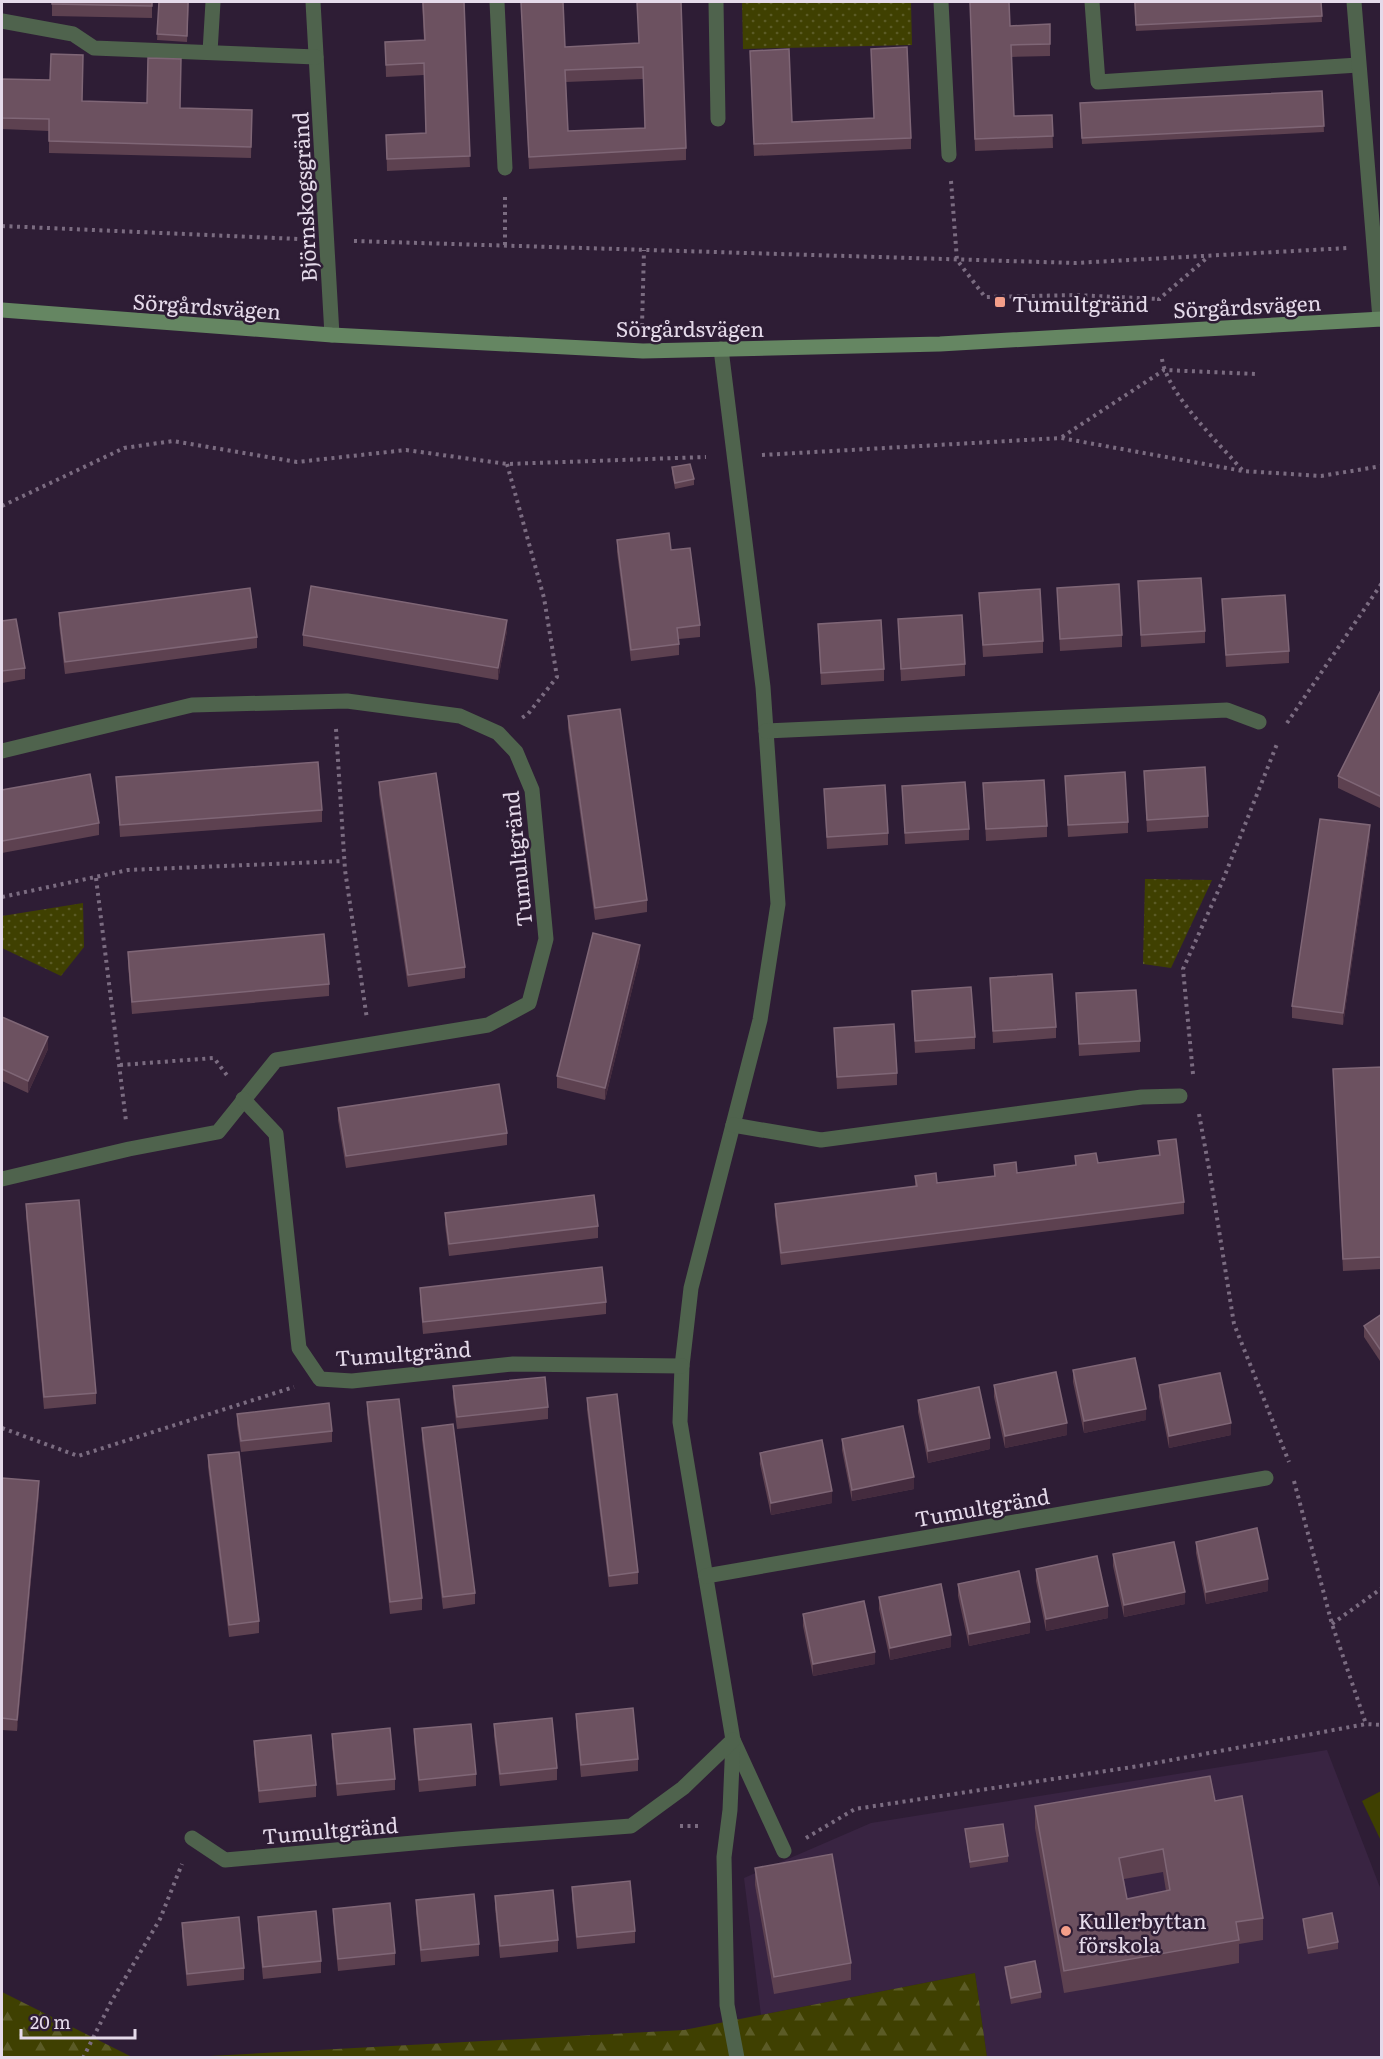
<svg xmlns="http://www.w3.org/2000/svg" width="1383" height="2059" viewBox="0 0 1383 2059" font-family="Literata,serif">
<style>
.built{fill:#392442}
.grass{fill:url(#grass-dots)}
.forest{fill:url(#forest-firs)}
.pitch{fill:#3f4001}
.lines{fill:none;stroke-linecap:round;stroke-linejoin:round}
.path{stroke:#7b6c81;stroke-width:4;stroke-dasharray:3 4.5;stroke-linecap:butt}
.lane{stroke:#4f634d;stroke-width:15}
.street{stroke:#4f634d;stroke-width:15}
.secondary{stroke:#658662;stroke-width:15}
.wall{fill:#5d4150;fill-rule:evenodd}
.shaded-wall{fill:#442b3e}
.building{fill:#6c5160;stroke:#7f6676;stroke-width:1.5;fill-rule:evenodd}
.poi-dot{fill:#f49e89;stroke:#2e1d35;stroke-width:2}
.labels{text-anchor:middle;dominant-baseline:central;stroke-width:5;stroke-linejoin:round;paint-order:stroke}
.street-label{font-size:21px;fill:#e5daea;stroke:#2e1d35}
.poi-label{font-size:21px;fill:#e5daea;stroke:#2e1d35;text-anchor:start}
</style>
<defs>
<pattern id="grass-dots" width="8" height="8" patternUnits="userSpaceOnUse" patternTransform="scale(1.5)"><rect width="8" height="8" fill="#3f4001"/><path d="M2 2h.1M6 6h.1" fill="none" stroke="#5b5b26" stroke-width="1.8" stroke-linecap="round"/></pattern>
<pattern id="forest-firs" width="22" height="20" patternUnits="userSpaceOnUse" patternTransform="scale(1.5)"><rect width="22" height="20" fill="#3f4001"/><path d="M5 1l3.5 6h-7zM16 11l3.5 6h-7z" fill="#5b5b26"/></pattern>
</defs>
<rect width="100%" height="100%" fill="#2e1d35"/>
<polygon class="built" points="1327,1750 1381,1890 1381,2057 987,2057 975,1973 761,2015 744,1878 871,1823"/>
<g class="grass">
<polygon points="742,2 911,2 912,45 743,49"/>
<polygon points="1145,879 1212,880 1171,968 1143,964"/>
<polygon points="83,903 84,947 61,976 2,948 2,916"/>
</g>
<g class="forest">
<polygon points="975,1973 987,2057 174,2058 684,2030"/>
<polygon points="2,1992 132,2057 2,2057"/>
</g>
<polygon class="pitch" points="1381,1791 1381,1841 1362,1801"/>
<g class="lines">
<g class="path">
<polyline points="951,181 957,260 985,297 1076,295 1159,299"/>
<polyline points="2,226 299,239"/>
<polyline points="354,241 1075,263 1348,248"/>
<polyline points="505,245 505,195"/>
<polyline points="1159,301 1159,299 1208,257"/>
<polyline points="642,326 644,250"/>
<path d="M1162,359C1167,394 1219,443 1243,471"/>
<polyline points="1062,437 1164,370 1256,374"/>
<polyline points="762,455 1061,438 1243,471 1321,476 1382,466"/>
<polyline points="507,464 544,598 557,677 528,714 520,719"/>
<polyline points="2,506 124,448 173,441 297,462 406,450 507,464 706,457"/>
<polyline points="1287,723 1382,583"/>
<polyline points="336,729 345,870 367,1019"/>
<polyline points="96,878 126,1121"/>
<polyline points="2,897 128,870 344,861"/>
<polyline points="120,1065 214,1058 229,1078"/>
<polyline points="1193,1074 1183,969 1223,880 1277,744"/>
<polyline points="1199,1114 1210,1174 1234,1324 1289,1462"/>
<polyline points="2,1428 78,1456 294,1387"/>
<polyline points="1294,1481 1332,1624 1366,1724"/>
<polyline points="1332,1624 1382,1588"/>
<polyline points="680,1826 702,1826"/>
<polyline points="806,1838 855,1809 1139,1766 1366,1724 1382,1725"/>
<polyline points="83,2058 111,2002 160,1919 182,1864"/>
</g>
<g class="lane">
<polyline points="210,52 213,2"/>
<polyline points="733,1740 784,1851"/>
</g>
<g class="street">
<polyline points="313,2 332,335"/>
<polyline points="497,2 505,168"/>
<polyline points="716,2 718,119"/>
<polyline points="941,2 949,155"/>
<polyline points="1092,2 1098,82 1358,65"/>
<polyline points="1354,2 1380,319"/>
<polyline points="2,21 73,34 94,48 316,57"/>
<polyline points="721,349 763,687 778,904 760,1020 691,1288 682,1366 680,1422 733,1740 730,1810 724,1857 727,2005 737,2058"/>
<polyline points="766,731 1227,710 1259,722"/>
<polyline points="2,751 192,705 347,701 460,716 498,733 516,752 532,790 546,939 529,1003 488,1025 276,1060 218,1132 129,1149 2,1179"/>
<polyline points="243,1099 276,1134 299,1348 320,1379 352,1381 513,1364 682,1366"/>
<polyline points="733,1125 821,1140 1142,1097 1180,1096"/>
<polyline points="706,1576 1266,1478"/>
<polyline points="192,1838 225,1860 458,1839 631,1826 683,1788 733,1740"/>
</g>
<polyline class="secondary" points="2,310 332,335 643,351 940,344 1382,319"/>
</g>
<g class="wall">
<polygon points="52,2 152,2 152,18 52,16"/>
<polygon points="159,2 189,2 187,42 157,40"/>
<polygon points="422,2 464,2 470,167 387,171 386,135 426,133 424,75 386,77 385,42 424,41"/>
<path d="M521,2H563L565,47L638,43L686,148V160L529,169ZM643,79L645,128L568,131L566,82Z"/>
<polygon points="970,2 1010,26 1050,24 1050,56 1011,57 1014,116 1052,115 1053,148 975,151"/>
<polygon points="1134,2 1321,2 1322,22 1136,31"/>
<polygon points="871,49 911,138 911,149 754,156 750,51 792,122 874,118"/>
<polygon points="2,79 82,101 180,108 252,110 251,158 49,153 49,131 2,129"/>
<polygon points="1322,91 1324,132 1082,144 1080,103"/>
<polygon points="672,467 694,479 694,485 675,489 672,473"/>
<polygon points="617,540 671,550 700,625 700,637 679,639 679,655 631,661 617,552"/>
<polygon points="1138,581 1205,631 1205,643 1141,647"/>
<polygon points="1057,588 1122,635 1122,647 1060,651"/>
<polygon points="979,593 1043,641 1043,653 983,657"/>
<polygon points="1222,599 1289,651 1289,663 1226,667"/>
<polygon points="59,613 257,637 257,648 65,674 59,625"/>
<polygon points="898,619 965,664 965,676 901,681"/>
<polygon points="2,621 25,668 25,679 2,683"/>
<polygon points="818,624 884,669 884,681 821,685"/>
<polygon points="507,631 498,680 303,646 303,635"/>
<polygon points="1382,688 1382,809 1338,788 1338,776"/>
<polygon points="568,716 647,900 647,912 595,920 568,728"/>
<polygon points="1144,771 1208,816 1208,828 1147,832"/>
<polygon points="1065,776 1128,822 1128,833 1068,837"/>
<polygon points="116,777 322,810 322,822 120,837"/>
<polygon points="379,782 465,967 465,978 408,987 379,794"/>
<polygon points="983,783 1047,826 1047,837 986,841"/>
<polygon points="902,786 969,829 969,840 905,844"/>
<polygon points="824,789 888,833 888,845 827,849"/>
<polygon points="2,790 99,823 99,835 2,853"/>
<polygon points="1370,837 1343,1025 1292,1018 1292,1006"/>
<polygon points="128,952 329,984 329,996 132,1014 128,964"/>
<polygon points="640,957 605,1100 557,1088 557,1076"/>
<polygon points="990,978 1056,1027 1056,1038 993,1043"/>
<polygon points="912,991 975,1037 975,1049 915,1053"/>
<polygon points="1076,993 1140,1041 1140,1052 1079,1056"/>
<polygon points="2,1017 48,1049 28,1093 2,1081"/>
<polygon points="834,1028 897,1073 897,1085 837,1089"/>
<polygon points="1382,1067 1382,1269 1343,1271 1333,1069"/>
<polygon points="338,1108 507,1133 507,1145 346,1168 338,1120"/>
<polygon points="1158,1141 1184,1202 1184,1214 781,1265 775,1216 775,1204 915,1186 915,1176 937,1183 994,1176 994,1165 1017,1173 1075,1166 1075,1156 1098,1163 1159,1155"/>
<polygon points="26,1204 96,1393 96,1404 44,1409 26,1216"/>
<polygon points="445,1213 598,1226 598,1238 449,1256 445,1225"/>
<polygon points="420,1288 606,1302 606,1314 423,1334 420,1300"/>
<polygon points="1382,1314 1382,1364 1364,1337 1364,1326"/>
<polygon points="1073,1370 1146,1420 1084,1433 1073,1382"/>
<polygon points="994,1385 1067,1435 1005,1448 994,1397"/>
<polygon points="1159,1385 1231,1435 1169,1448 1159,1397"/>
<polygon points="453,1386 548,1407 548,1419 457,1429 453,1398"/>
<polygon points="587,1398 638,1572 638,1584 609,1587 587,1410"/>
<polygon points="918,1400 990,1449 928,1463 918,1412"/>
<polygon points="367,1402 422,1598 422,1610 390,1614 367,1414"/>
<polygon points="237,1414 332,1431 332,1442 241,1452 237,1425"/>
<polygon points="422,1428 475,1593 475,1604 443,1609 422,1440"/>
<polygon points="842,1439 914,1489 852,1501 842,1450"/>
<polygon points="760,1453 832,1503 771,1515 760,1464"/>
<polygon points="208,1455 259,1621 259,1633 229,1637 208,1467"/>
<polygon points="2,1478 39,1493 17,1731 2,1730"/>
<polygon points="1196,1542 1268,1591 1206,1604 1196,1553"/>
<polygon points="1113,1554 1185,1604 1124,1617 1113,1566"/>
<polygon points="1036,1569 1108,1618 1046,1631 1036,1581"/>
<polygon points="958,1584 1030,1633 969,1646 958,1596"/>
<polygon points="879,1597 951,1647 890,1660 879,1609"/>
<polygon points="803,1614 875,1664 813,1676 803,1626"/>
<polygon points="576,1714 638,1759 638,1771 581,1777 576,1726"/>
<polygon points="494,1724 557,1768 557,1780 500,1786 494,1736"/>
<polygon points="414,1729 476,1774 476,1786 419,1792 414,1741"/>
<polygon points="332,1734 395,1779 395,1790 337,1796 332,1746"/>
<polygon points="254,1741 316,1785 316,1797 259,1803 254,1753"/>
<path d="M1215,1801L1263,1918V1940L1239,1944V1963L1064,1993L1035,1828V1806ZM1163,1872L1166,1891L1127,1899L1124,1879Z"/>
<polygon points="965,1829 1008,1856 1008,1862 970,1868"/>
<polygon points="755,1868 851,1963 851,1980 774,1994 755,1885"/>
<polygon points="572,1887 635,1931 635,1943 577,1949 572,1899"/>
<polygon points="495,1896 558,1940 558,1952 500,1958 495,1908"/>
<polygon points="416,1900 479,1944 479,1956 421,1962 416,1912"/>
<polygon points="333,1909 395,1953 395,1965 338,1971 333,1921"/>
<polygon points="258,1917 321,1961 321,1973 263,1979 258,1929"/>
<polygon points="1303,1919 1338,1942 1338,1949 1308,1954 1303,1925"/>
<polygon points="182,1923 244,1968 244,1980 187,1986 182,1935"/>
<polygon points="1005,1967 1041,1992 1041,1998 1011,2004 1005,1973"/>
</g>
<g class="shaded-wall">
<polygon points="507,620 507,631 498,680 498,668"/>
<polygon points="1370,825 1370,837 1343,1025 1343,1013"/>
<polygon points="640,945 640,957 605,1100 605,1088"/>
<polygon points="48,1037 48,1049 28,1093 28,1081"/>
<polygon points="1146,1409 1146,1420 1084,1433 1084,1421"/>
<polygon points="1067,1423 1067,1435 1005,1448 1005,1436"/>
<polygon points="1231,1423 1231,1435 1169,1448 1169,1436"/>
<polygon points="990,1438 990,1449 928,1463 928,1451"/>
<polygon points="914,1477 914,1489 852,1501 852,1490"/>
<polygon points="39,1481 39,1493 17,1731 17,1720"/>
<polygon points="832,1491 832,1503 771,1515 771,1503"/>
<polygon points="1268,1579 1268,1591 1206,1604 1206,1592"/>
<polygon points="1185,1592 1185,1604 1124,1617 1124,1605"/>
<polygon points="1108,1606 1108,1618 1046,1631 1046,1619"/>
<polygon points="1030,1622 1030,1633 969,1646 969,1634"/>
<polygon points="951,1635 951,1647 890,1660 890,1648"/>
<polygon points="875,1652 875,1664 813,1676 813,1664"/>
</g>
<g class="building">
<polygon points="52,2 152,2 152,6 52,4"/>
<polygon points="159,2 188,2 187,36 157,34"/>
<polygon points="423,2 464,2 470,156 387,159 386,135 426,133 424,63 386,65 385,42 425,40"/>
<path d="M521,2H563L565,47L639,43L637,2H681L686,148L529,157ZM643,67L645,128L568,131L565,70Z"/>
<polygon points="970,2 1009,2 1010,26 1050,24 1050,44 1011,45 1014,116 1052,115 1053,136 975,139"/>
<polygon points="1135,2 1321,2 1322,16 1136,25"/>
<polygon points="907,47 911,138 754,144 750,51 789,49 792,122 874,118 871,49"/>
<polygon points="51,54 83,55 82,101 147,103 148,58 181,59 180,108 252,110 251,147 49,141 49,119 2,118 2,79 50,80"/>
<polygon points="1322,91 1324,126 1082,138 1080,103"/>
<polygon points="690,464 694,479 675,483 672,467"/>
<polygon points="669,533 671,550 690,548 700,625 677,628 679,644 631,650 617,540"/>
<polygon points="1201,578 1205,631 1141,635 1138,581"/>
<polygon points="1119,584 1122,635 1060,639 1057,588"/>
<polygon points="311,586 507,620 498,668 303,635"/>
<polygon points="250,588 257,637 65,662 59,613"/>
<polygon points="1040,589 1043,641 983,645 979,593"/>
<polygon points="1285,595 1289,651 1226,655 1222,599"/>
<polygon points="962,615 965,664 901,669 898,619"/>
<polygon points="16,619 25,668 2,671 2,621"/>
<polygon points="881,620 884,669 821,673 818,624"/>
<polygon points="1382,688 1382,797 1338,776"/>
<polygon points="620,709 647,900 595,908 568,716"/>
<polygon points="318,762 322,810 120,825 116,777"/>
<polygon points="1205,767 1208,816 1147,820 1144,771"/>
<polygon points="1125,772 1128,822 1068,825 1065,776"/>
<polygon points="436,773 465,967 408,975 379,782"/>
<polygon points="90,774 99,823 2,841 2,790"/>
<polygon points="1044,780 1047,826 986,829 983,783"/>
<polygon points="965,782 969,829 905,833 902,786"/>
<polygon points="885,785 888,833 827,837 824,789"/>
<polygon points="1320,819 1370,825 1343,1013 1292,1006"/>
<polygon points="593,933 640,945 605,1088 557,1076"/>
<polygon points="324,934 329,984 132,1002 128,952"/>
<polygon points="1052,974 1056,1027 993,1031 990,978"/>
<polygon points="971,987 975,1037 915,1041 912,991"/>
<polygon points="1136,990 1140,1041 1079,1044 1076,993"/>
<polygon points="2,1017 48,1037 28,1081 2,1069"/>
<polygon points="894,1024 897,1073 837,1077 834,1028"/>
<polygon points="1382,1067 1382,1257 1343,1259 1333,1069"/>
<polygon points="499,1084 507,1133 346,1156 338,1108"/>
<polygon points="1176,1139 1184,1202 781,1253 775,1204 917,1186 915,1176 936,1173 937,1183 995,1176 994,1165 1016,1162 1017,1173 1076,1165 1075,1156 1096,1153 1098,1163 1160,1155 1158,1141"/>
<polygon points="594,1195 598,1226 449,1244 445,1213"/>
<polygon points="79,1200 96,1393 44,1397 26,1204"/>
<polygon points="602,1267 606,1302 423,1322 420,1288"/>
<polygon points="1382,1314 1382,1352 1364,1326"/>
<polygon points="1135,1358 1146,1409 1084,1421 1073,1370"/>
<polygon points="1056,1372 1067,1423 1005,1436 994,1385"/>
<polygon points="1220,1373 1231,1423 1169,1436 1159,1385"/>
<polygon points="545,1377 548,1407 457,1417 453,1386"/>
<polygon points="979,1387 990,1438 928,1451 918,1400"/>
<polygon points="617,1394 638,1572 609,1576 587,1398"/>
<polygon points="399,1399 422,1598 390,1602 367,1402"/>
<polygon points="329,1403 332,1431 241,1441 237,1414"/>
<polygon points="453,1424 475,1593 443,1597 422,1428"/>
<polygon points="903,1426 914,1477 852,1490 842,1439"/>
<polygon points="822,1440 832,1491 771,1503 760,1453"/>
<polygon points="239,1452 259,1621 229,1625 208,1455"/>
<polygon points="2,1478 39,1481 17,1720 2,1718"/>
<polygon points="1257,1528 1268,1579 1206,1592 1196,1542"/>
<polygon points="1174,1542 1185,1592 1124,1605 1113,1554"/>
<polygon points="1097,1556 1108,1606 1046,1619 1036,1569"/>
<polygon points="1019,1571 1030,1622 969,1634 958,1584"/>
<polygon points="941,1584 951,1635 890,1648 879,1597"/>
<polygon points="864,1601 875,1652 813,1664 803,1614"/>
<polygon points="633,1708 638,1759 581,1765 576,1714"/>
<polygon points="552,1718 557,1768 500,1774 494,1724"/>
<polygon points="471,1724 476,1774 419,1780 414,1729"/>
<polygon points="390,1728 395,1779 337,1784 332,1734"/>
<polygon points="311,1735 316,1785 259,1791 254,1741"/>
<path d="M1210,1776L1215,1801L1242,1796L1263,1918L1236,1922L1239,1940L1064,1971L1035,1806ZM1163,1849L1170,1890L1127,1899L1119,1858Z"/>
<polygon points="1003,1824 1008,1856 970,1862 965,1829"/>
<polygon points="832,1854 851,1963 774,1977 755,1868"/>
<polygon points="630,1881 635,1931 577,1937 572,1887"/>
<polygon points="553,1890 558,1940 500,1946 495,1896"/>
<polygon points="474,1894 479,1944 421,1950 416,1900"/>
<polygon points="390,1903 395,1953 338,1959 333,1909"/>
<polygon points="316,1911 321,1961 263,1967 258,1917"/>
<polygon points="1332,1913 1338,1942 1308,1948 1303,1919"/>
<polygon points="239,1917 244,1968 187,1974 182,1923"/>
<polygon points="1035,1961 1041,1992 1011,1998 1005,1967"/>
</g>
<g class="poi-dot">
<rect x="994" y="296" width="12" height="12" rx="3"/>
<circle cx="1066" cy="1931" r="6"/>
</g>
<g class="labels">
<g class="street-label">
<text transform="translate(303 197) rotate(-93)">Björnskogsgränd</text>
<text transform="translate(207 305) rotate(4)">Sörgårdsvägen</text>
<text transform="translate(1247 305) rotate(-3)">Sörgårdsvägen</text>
<text x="690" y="327">Sörgårdsvägen</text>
<text transform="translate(516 859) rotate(-96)">Tumultgränd</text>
<text transform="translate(403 1352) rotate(-4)">Tumultgränd</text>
<text transform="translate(982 1506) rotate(-10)">Tumultgränd</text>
<text transform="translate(330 1829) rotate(-5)">Tumultgränd</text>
</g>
<g class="poi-label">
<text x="1012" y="302">Tumultgränd</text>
<text x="1078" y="1919">Kullerbyttan<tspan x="1078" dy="24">förskola</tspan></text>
</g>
</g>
<rect width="1383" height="2059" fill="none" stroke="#e5daea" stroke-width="6"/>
<path d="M21 2029v9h114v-9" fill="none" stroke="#e5daea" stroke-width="3"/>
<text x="30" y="2029" font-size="18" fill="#e5daea" stroke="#2e1d35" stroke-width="4.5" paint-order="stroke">20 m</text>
</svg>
